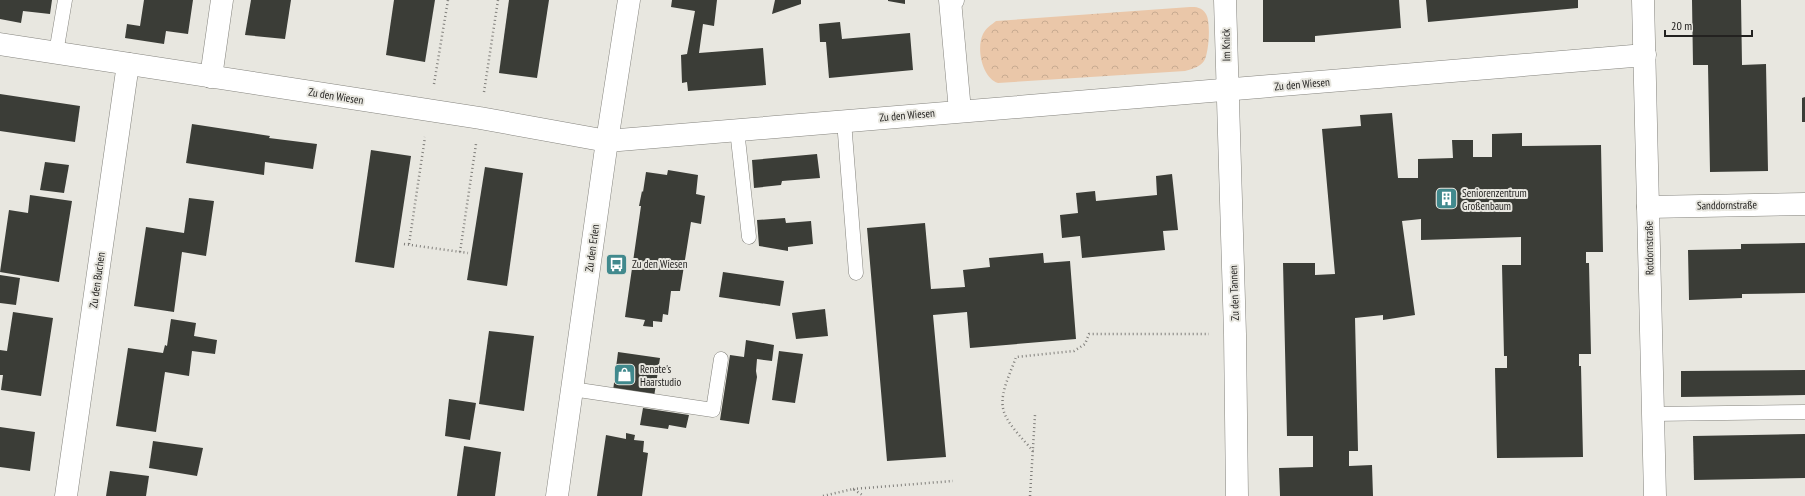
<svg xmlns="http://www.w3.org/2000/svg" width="1805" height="496" viewBox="0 0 1805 496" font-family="'PT Sans Narrow',sans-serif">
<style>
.park{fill:url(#park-crowns)}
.building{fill:#3b3d37}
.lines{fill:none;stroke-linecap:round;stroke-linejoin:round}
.lane-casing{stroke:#85847e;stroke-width:15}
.street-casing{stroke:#85847e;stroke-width:23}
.path{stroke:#807f7b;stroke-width:2.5;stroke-dasharray:1 3;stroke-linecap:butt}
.lane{stroke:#fff;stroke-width:14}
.street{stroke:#fff;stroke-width:22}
.labels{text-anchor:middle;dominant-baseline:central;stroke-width:4;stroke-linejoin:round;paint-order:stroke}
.street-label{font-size:11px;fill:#232220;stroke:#e8e7e0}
.poi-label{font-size:11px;fill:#232220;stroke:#e8e7e0;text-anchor:start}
</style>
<defs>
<pattern id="park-crowns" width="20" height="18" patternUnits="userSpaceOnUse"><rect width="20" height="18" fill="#eac7a9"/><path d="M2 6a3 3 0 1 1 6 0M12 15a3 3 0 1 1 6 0" fill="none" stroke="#c8ab91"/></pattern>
</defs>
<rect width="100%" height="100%" fill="#e8e7e0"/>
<path class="park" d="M1190,7C1196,7 1202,7 1206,14C1211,22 1209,53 1204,61C1200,67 1192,69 1185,71L998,83C982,78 976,48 983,34C986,28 991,25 996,21Z"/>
<g class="building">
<polygon points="0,0 52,0 50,14 23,11 21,23 0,19"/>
<polygon points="144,0 193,0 188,34 166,31 164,44 125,38 127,24 140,26"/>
<polygon points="251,0 291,0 285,39 245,35"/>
<polygon points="394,0 435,0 425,62 386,55"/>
<polygon points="509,0 549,0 537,78 499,73"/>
<polygon points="672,0 717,0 714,26 703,24 699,53 763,48 766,85 688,91 687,82 682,83 681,55 687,54 695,11 671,7"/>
<polygon points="775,0 801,0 801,4 772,14"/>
<polygon points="888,0 905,0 905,4 888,1"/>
<polygon points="1263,0 1399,0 1401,28 1315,36 1315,42 1263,42"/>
<polygon points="1426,0 1578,0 1578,8 1428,22"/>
<polygon points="1692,0 1741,0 1742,65 1766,64 1768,171 1710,172 1708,65 1693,65"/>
<polygon points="840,22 842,39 910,33 913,70 829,78 826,42 820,42 819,24"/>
<polygon points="0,94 80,106 75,142 0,131"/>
<polygon points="1805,97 1805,122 1802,122 1802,98"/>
<polygon points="1392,113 1398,178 1418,178 1418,159 1453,158 1452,140 1473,140 1473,157 1492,157 1492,134 1522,133 1522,146 1601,145 1603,252 1586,252 1586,263 1589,263 1591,354 1579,354 1579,366 1581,366 1583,457 1497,458 1495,368 1507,368 1507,356 1504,356 1502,265 1521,265 1521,237 1421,240 1421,219 1402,221 1415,315 1383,320 1383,315 1355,318 1358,451 1349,451 1349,466 1372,465 1373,496 1280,496 1279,468 1313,467 1313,436 1287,436 1283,263 1315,263 1315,275 1335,274 1322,129 1361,126 1360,115"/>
<polygon points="192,124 270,136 269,138 317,144 313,169 265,162 264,175 186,163"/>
<polygon points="371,150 411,156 394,268 355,262"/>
<polygon points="817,154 820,178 782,181 781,185 754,188 752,160"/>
<polygon points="45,162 69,165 64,193 40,190"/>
<polygon points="485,167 523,173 507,286 467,280"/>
<polygon points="668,170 698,175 696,194 705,196 701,224 691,222 680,291 671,291 668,315 663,314 662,322 653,321 653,327 643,326 645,320 625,317 641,206 639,206 642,191 643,192 646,172 667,175"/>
<polygon points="1172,174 1178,230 1163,231 1165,250 1082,258 1080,236 1062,238 1060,215 1078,213 1076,193 1095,191 1096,201 1157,195 1156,176"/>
<polygon points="30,195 72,201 59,282 0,272 9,210 28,213"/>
<polygon points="189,198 214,201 206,256 182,252 174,312 134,306 146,227 184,233"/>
<polygon points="785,218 786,223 811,221 813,244 788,247 788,251 759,246 757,220"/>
<polygon points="925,223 931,289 965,287 963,270 990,267 989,258 1043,253 1044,263 1070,261 1076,339 970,348 967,312 933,315 946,457 887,461 867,228"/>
<polygon points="1805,243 1805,293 1742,294 1742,298 1689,300 1688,250 1741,249 1741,244"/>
<polygon points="723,272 784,281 780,306 719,297"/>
<polygon points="0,275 20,278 16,305 0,303"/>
<polygon points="825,309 828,336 796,339 792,313"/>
<polygon points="13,312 53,318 41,396 1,390 3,375 0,375 0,350 7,351"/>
<polygon points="171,319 196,323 194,336 217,340 215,354 192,351 189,376 165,372 156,432 116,426 128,348 163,353 165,345 167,346"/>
<polygon points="489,331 534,336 524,411 479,404"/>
<polygon points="746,340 774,345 772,361 757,359 756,371 757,377 749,424 720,420 730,355 744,357"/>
<polygon points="779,351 803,354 795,403 772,400"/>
<polygon points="618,352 660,358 654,397 613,391"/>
<polygon points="1805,370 1805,395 1681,397 1681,371"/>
<polygon points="449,399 476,403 470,440 445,436"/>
<polygon points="643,408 689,415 686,428 669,425 668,429 640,425"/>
<polygon points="0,427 35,432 30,471 0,467"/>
<polygon points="626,433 635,435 634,440 644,441 643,452 648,453 642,496 597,496 606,435 626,439"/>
<polygon points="1805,434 1805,478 1694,480 1693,436"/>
<polygon points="153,441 203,448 197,476 149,468"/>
<polygon points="464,446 501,452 495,496 457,496"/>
<polygon points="110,471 149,476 146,496 106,496"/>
</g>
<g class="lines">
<defs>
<g id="lane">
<polyline points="56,53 65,0"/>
<polyline points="844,121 856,273"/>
<polyline points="737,130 749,237"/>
<polyline points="572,389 713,410 721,359"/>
<polyline points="1653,414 1805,412"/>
</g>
<g id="street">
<polyline points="953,0 950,0 960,111"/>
<polyline points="1225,0 1235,334 1237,496"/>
<polyline points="1643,0 1655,496"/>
<polyline points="0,44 480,118 607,141 1645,55"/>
<polyline points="211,77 222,0"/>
<polyline points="1648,207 1805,204"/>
<polyline points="66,496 128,64"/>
<polyline points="557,496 607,141 629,0"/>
</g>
</defs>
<use href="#lane" class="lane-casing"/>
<use href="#street" class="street-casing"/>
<g class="path">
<polyline points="434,84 448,0"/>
<polyline points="484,92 498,0"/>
<polyline points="404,244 468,253"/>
<polyline points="409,244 425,137"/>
<polyline points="460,252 476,144"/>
<path d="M1033,451C1024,440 1005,422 1003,408C1000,392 1011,372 1016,357L1074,351L1085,344L1089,334H1209"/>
<polyline points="853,489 953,481"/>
<polyline points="823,496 853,489 864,496"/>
<polyline points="1030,496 1035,415"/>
</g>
<use href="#lane" class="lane"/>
<use href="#street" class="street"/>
</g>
<defs>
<symbol id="building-square" viewBox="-11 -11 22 22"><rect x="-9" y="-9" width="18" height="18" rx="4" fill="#41898d" stroke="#e8e7e0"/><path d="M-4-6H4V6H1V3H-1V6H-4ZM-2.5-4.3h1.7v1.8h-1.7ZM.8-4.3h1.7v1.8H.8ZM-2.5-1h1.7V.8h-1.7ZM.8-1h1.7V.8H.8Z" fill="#fff"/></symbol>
<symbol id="bus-square" viewBox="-11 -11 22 22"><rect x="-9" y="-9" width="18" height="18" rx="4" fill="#41898d" stroke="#e8e7e0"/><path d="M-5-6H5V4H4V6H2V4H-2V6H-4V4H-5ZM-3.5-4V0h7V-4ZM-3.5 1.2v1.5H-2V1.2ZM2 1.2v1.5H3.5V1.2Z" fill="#fff"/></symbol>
<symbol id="shop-square" viewBox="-11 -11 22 22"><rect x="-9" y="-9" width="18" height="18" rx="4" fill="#41898d" stroke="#e8e7e0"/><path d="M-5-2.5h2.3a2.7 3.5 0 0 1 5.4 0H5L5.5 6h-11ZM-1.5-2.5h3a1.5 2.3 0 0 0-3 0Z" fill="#fff"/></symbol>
</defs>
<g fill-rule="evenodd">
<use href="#building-square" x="1434" y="186" width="25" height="25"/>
<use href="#bus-square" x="604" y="252" width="25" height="25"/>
<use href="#shop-square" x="612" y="362" width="25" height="25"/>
</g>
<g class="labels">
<g class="street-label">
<text transform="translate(1226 45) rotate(-91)">Im Knick</text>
<text transform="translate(1302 84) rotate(-5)">Zu den Wiesen</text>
<text transform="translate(336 96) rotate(9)">Zu den Wiesen</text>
<text transform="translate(907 115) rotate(-5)">Zu den Wiesen</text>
<text transform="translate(1727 205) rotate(-1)">Sanddornstraße</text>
<text transform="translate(592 248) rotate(-82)">Zu den Erlen</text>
<text transform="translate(1649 248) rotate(-91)">Rotdornstraße</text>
<text transform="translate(97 280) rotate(-82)">Zu den Buchen</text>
<text transform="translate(1234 293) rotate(-92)">Zu den Tannen</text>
</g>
<g class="poi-label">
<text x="1462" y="193">Seniorenzentrum<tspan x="1462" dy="13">Großenbaum</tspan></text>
<text x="632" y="264">Zu den Wiesen</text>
<text x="640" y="369">Renate's<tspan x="640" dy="13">Haarstudio</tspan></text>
</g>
</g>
<path d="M1665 30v6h87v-6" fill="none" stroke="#232220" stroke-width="2"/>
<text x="1671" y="30" font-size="12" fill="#232220" stroke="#e8e7e0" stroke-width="3" paint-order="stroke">20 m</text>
</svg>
